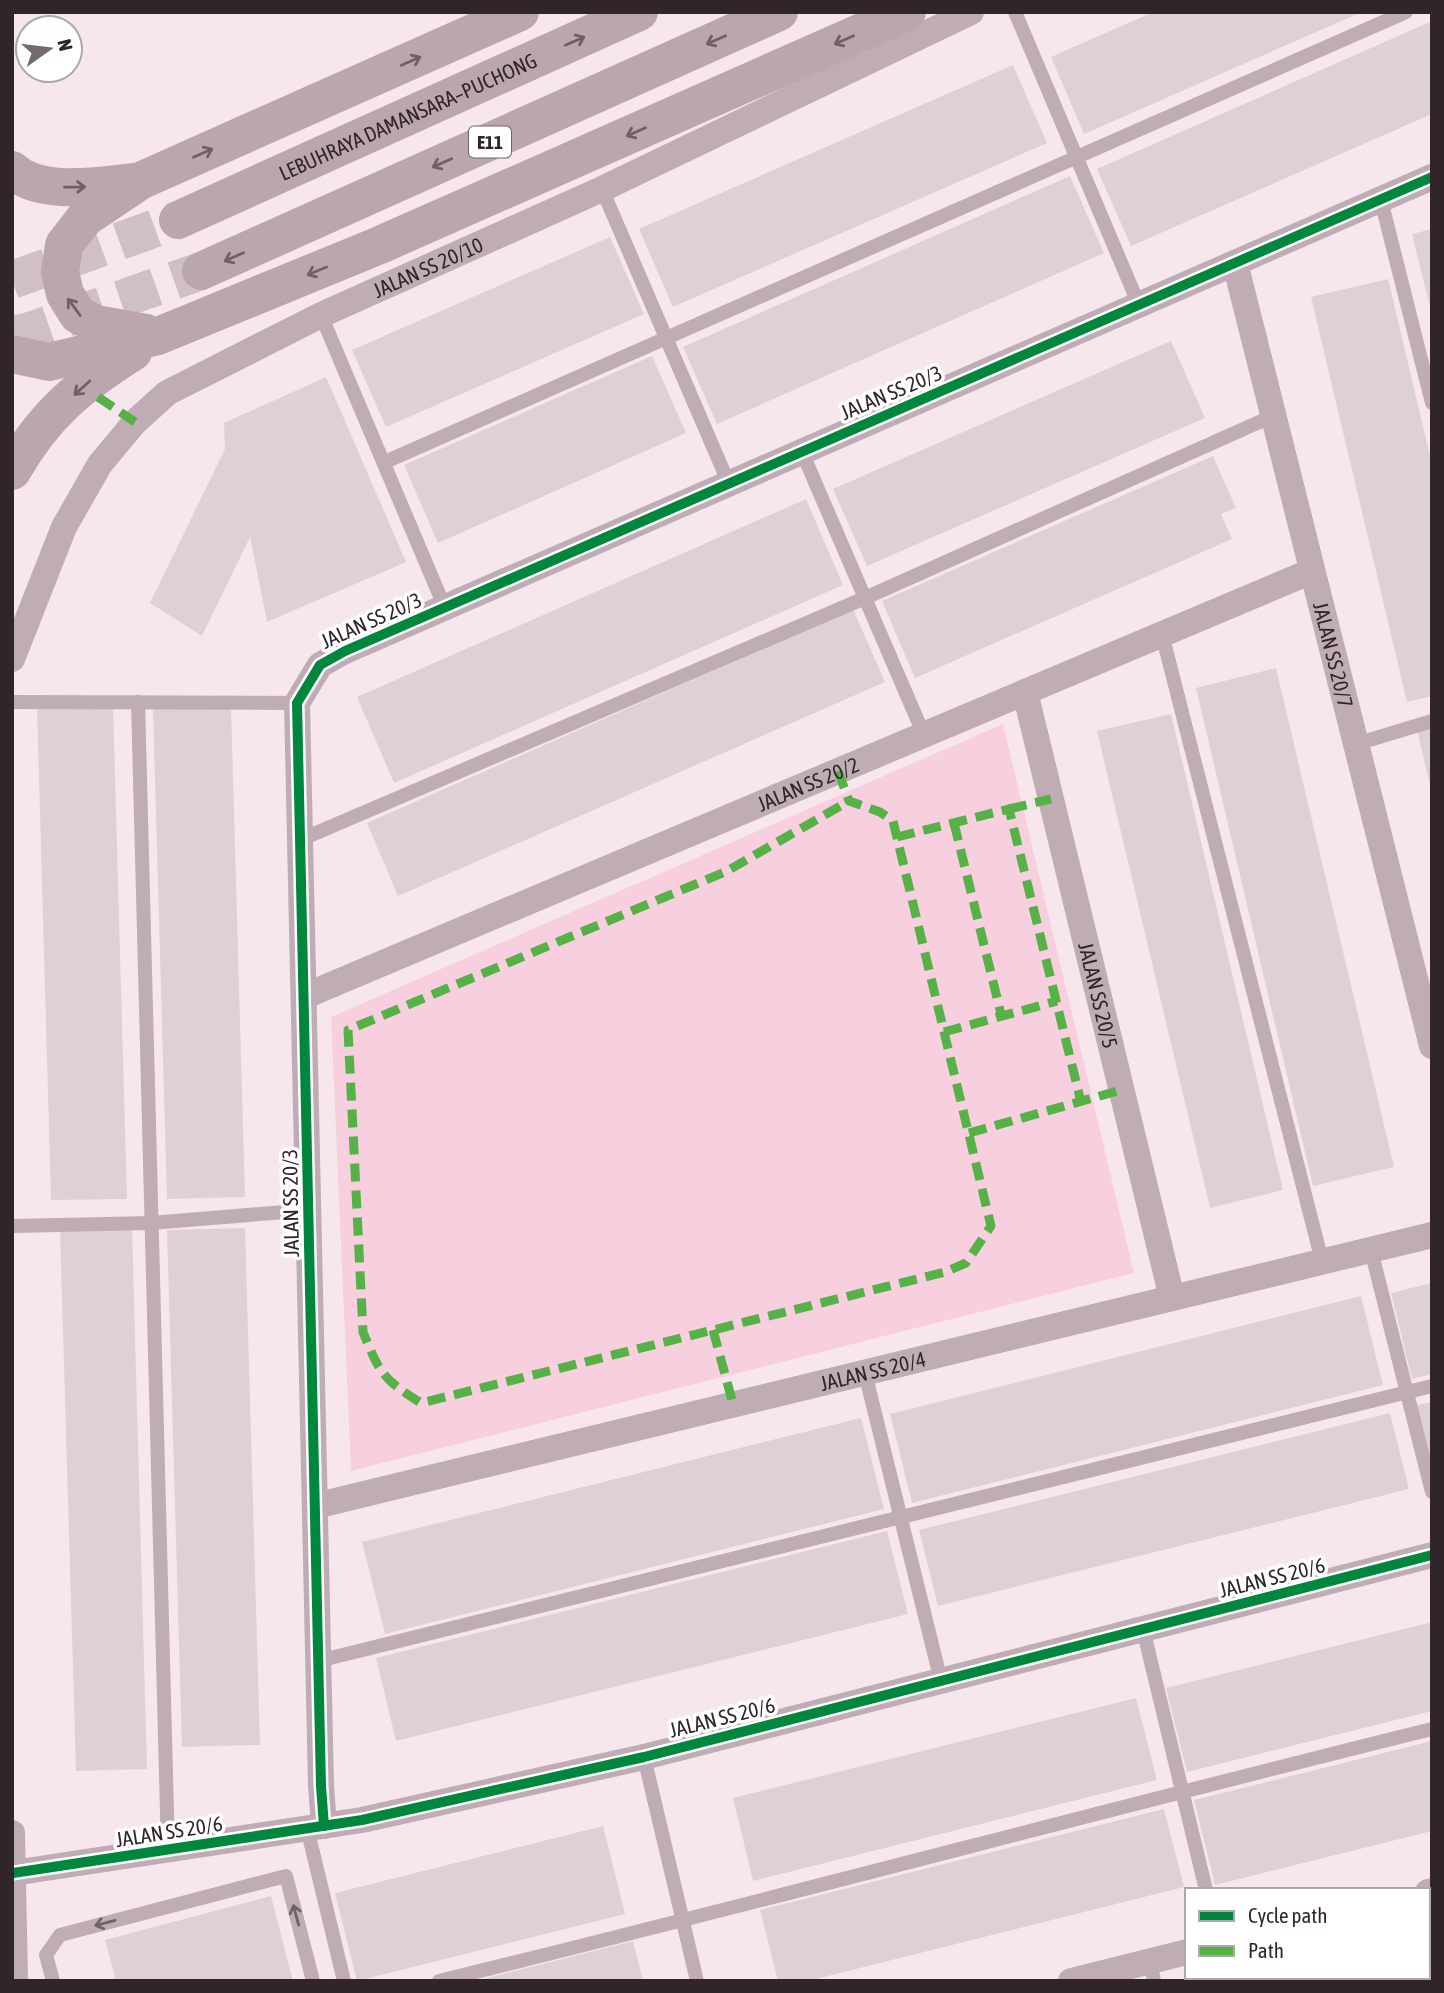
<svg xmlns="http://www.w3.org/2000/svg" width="1444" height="1993" viewBox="0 0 1444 1993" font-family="'Asap Condensed',sans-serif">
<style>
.green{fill:#f7cfdf}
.building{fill:#ded1d6}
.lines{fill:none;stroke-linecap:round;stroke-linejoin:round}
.highway-tunnel{stroke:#cfc0c6;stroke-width:38;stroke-dasharray:38 19;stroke-linecap:butt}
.lane{stroke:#bfacb4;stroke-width:14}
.street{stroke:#bfacb4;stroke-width:26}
.highway{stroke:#bba6b0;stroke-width:38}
.quiet{stroke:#56b246;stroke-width:9;stroke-dasharray:18 9;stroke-linecap:butt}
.cycleway-casing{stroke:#fff;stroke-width:15}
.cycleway{stroke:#00873e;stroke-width:10}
.oneway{stroke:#6f5f66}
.oneway2{stroke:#706268}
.labels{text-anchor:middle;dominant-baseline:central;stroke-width:7;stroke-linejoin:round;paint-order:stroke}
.shield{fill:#fff;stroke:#6e666a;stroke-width:2}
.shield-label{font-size:19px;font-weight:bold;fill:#30252a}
.street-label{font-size:21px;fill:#30252a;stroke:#fff}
</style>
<rect width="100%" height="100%" fill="#f7e7ed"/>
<polygon class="green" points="1003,724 1134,1273 351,1471 331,1017"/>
<g class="building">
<polygon points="1153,12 1362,12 1084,134 1051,57"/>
<polygon points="1432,21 1432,114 1131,246 1097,169"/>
<polygon points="1013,65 1047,143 673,307 639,229"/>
<polygon points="1070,176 1104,253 717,424 683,347"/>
<polygon points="1432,229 1432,311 1431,311 1412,234"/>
<polygon points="610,237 644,314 386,427 352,350"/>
<polygon points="1388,279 1432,464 1432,696 1407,702 1311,297"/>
<polygon points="1171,341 1205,418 867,566 833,489"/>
<polygon points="652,356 686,433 438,543 404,465"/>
<polygon points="326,377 406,562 267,622 250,537 202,636 150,603 225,449 224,423"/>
<polygon points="1213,456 1236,508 1221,514 1232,539 915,678 882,601"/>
<polygon points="806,499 843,585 394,783 357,697"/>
<polygon points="853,609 885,682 398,896 367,823"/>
<polygon points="1276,668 1394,1167 1313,1186 1196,688"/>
<polygon points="113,706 127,1199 51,1200 37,708"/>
<polygon points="231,707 245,1197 167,1199 153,709"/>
<polygon points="1171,714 1283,1190 1210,1208 1097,731"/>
<polygon points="1432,726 1432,790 1431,790 1417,730"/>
<polygon points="132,1228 147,1769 76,1771 60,1230"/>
<polygon points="245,1228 260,1745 182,1747 167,1230"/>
<polygon points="1432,1283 1432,1374 1412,1379 1391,1293"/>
<polygon points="1361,1296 1383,1385 912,1503 890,1414"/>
<polygon points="1432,1402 1432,1459 1431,1459 1417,1405"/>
<polygon points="1390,1413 1409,1489 938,1606 919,1530"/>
<polygon points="861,1418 884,1509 385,1634 362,1542"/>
<polygon points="887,1531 908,1614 396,1741 376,1658"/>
<polygon points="1432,1622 1432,1711 1187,1772 1166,1688"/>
<polygon points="1136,1698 1157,1780 753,1881 733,1798"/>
<polygon points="1432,1741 1432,1831 1215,1885 1194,1800"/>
<polygon points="1164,1809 1184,1887 808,1981 778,1981 760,1910"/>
<polygon points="603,1826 625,1914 357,1981 335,1893"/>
<polygon points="271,1896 293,1981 116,1981 105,1940"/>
<polygon points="633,1941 643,1981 479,1981 479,1980"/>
<polygon points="1432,1941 1432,1981 1278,1981 1288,1977 1428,1977 1428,1942"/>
</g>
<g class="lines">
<g class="highway-tunnel">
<polyline points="12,280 178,220"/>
<polyline points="12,335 27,332 201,271"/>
</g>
<g class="lane">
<polyline points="1015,12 1139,305"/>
<polyline points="602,189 729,484"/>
<polyline points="1381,200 1432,403"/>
<polyline points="321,315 445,608"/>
<polyline points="802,452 924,735"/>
<polyline points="385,462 1406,12"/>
<polyline points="1162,634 1322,1261"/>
<polyline points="12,702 297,703"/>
<polyline points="138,702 168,1851"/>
<polyline points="1356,744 1432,721"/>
<polyline points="302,839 865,598 1273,416"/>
<polyline points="12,1226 151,1223 309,1210"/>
<polyline points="1371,1250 1432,1492"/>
<polyline points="865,1373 941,1681"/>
<polyline points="1143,1629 1206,1890"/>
<polyline points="318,1661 1432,1386"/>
<polyline points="644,1757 697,1981"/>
<polyline points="307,1828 344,1981"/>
<polyline points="1150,1961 1154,1981"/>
<polyline points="53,1981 46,1955 60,1935 286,1876 313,1981"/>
<path d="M439,1981C771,1900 1100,1811 1432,1729"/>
</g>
<g class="street">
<path id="s1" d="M1235,263L1432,1046"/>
<path id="s2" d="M12,659L64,527L100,464L135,422L167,393L321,315L602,189L971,12"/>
<path id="s3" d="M1025,692L1172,1298"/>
<path id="s4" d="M305,996L1312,571"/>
<path id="s5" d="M315,1506L1432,1235"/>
<polyline points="324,1826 321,1786 297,703 320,665 345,651 1432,177"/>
<polyline points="12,1833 15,1981"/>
<polyline points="13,1873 362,1820 644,1757 1432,1555"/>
<polyline points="1428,1892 1432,1891"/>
<polyline points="1071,1981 1187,1952"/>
</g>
<g class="highway">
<path d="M12,170C41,197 100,185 135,182"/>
<path id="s6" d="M178,220L639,12"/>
<polyline points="201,271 779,12"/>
<polyline points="146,333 96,324 78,315 65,294 60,272 64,245 85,218 140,181 520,12"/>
<polyline points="12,354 49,362 158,336 380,245 907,12"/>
<path d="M12,471C44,415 79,386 133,352"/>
</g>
<g class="quiet">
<polyline points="98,397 135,422"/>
<path d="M838,771L849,801L880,812L893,821L991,1226L966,1263L945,1272L421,1403C383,1379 380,1374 363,1332L348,1030L727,871L849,801"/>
<polyline points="1009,809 1051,799"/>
<polyline points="954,823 1001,1014"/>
<polyline points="897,837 1009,809 1081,1102"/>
<polyline points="944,1032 1057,1001"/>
<polyline points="969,1133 1121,1090"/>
<polyline points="713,1330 733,1404"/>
</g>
<defs>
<g id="cycleway">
<polyline points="324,1826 321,1786 297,703 320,665 345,651 1432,177"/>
<polyline points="13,1873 362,1820 644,1757 1432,1555"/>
</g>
</defs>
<use href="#cycleway" class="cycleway-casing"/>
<use href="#cycleway" class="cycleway"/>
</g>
<defs><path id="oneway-shaft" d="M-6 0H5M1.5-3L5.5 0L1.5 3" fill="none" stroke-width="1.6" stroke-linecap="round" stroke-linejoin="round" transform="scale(1.75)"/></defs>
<g class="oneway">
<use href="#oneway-shaft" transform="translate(716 40) rotate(156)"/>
<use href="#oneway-shaft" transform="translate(844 40) rotate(156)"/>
<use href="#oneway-shaft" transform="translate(575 41) rotate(-24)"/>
<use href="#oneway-shaft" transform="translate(411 61) rotate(-24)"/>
<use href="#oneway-shaft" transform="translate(636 132) rotate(156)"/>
<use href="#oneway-shaft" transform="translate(203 153) rotate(-24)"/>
<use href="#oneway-shaft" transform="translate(442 163) rotate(156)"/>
<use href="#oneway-shaft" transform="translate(75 187) rotate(-1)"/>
<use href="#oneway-shaft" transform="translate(234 257) rotate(156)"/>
<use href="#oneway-shaft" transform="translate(317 271) rotate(158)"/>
<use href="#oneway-shaft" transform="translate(74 307) rotate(-126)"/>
<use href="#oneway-shaft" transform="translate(82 388) rotate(138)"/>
</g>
<g class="oneway2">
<use href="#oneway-shaft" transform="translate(296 1915) rotate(-105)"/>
<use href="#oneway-shaft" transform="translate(105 1923) rotate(165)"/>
</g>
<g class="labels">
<rect class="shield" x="469" y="126.5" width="42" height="31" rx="5"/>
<g class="shield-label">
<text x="490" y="142">E11</text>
</g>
<g class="street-label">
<text stroke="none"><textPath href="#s6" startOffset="252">LEBUHRAYA DAMANSARA–PUCHONG</textPath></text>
<text stroke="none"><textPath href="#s2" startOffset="602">JALAN SS 20/10</textPath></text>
<text transform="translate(891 392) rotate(-23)">JALAN SS 20/3</text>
<text transform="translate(371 620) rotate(-24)">JALAN SS 20/3</text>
<text stroke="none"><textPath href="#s1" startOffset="404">JALAN SS 20/7</textPath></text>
<text stroke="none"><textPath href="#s4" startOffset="546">JALAN SS 20/2</textPath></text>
<text stroke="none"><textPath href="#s3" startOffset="312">JALAN SS 20/5</textPath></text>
<text transform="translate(290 1203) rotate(-91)">JALAN SS 20/3</text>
<text stroke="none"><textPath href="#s5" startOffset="574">JALAN SS 20/4</textPath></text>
<text transform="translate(1272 1577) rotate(-14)">JALAN SS 20/6</text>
<text transform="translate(722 1717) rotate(-14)">JALAN SS 20/6</text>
<text transform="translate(169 1831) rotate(-9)">JALAN SS 20/6</text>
</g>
</g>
<rect width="1444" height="1993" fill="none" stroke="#30252a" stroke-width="28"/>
<rect x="1185" y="1888" width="245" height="91" fill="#ffffff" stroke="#aca8aa" stroke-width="2"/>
<rect x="1199" y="1911" width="35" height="10" fill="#00873e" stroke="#aca8aa" stroke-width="2"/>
<text x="1248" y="1923" font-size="21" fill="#30252a">Cycle path</text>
<rect x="1199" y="1946" width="35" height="10" fill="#56b246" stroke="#aca8aa" stroke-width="2"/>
<text x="1248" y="1958" font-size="21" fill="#30252a">Path</text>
<g transform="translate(49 49) rotate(76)"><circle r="33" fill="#ffffff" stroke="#aca8aa" stroke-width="2"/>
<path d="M0-5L12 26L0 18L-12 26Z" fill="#76696e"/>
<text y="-10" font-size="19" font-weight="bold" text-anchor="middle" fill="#30252a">N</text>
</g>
</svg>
